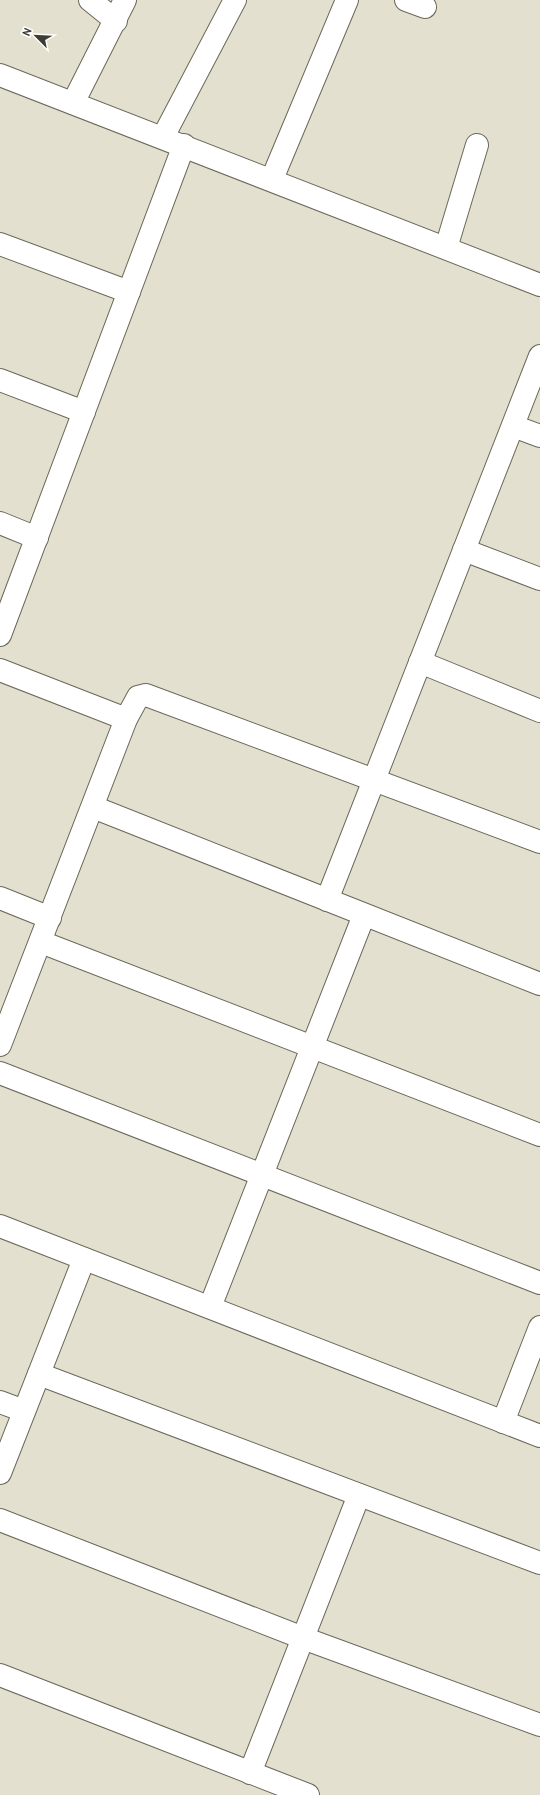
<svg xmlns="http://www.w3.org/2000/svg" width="540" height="1795" viewBox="0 0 540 1795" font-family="'PT Sans',sans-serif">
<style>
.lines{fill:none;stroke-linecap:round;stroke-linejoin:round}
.minor-casing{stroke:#6b6859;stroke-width:24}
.tertiary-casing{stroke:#6b6859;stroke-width:24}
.minor{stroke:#fff;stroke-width:22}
.tertiary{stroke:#fff;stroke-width:22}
</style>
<rect width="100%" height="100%" fill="#e3e0cf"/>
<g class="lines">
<defs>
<g id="minor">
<polyline points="90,0 116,21"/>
<polyline points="406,0 425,7"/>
<polyline points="73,103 125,0"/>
<polyline points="163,137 235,0"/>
<polyline points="272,179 347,0"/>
<polyline points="0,244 129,292"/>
<polyline points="446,248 477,145"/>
<polyline points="0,380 84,412"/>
<polyline points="513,426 540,436"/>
<polyline points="0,523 37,538"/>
<polyline points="464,550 540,579"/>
<polyline points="0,635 184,145"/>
<polyline points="420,662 540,711"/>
<polyline points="0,670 126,719"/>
<polyline points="93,807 540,984"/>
<polyline points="0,898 50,918"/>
<polyline points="327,900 540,356"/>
<polyline points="41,942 540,1135"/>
<polyline points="0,1045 126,719 138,697 146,695 540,842"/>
<polyline points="0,1073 540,1283"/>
<polyline points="210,1307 364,915"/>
<polyline points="39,1374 540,1563"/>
<polyline points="0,1402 24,1411"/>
<polyline points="503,1422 540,1327"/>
<polyline points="0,1473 84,1259"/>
<polyline points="0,1520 303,1638 540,1725"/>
<polyline points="0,1675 308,1795"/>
<polyline points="250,1773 359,1495"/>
</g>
<g id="tertiary">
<polyline points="0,75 540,285"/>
<polyline points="0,1226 540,1436"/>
</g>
</defs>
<use href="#minor" class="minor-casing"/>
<use href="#tertiary" class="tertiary-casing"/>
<use href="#minor" class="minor"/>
<use href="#tertiary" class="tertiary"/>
</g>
<g transform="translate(36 36) rotate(294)" stroke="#ffffff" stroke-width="3" paint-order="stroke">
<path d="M0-3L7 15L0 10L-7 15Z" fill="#3c3b34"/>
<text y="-6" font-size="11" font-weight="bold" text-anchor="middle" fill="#3c3b34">N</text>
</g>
</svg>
